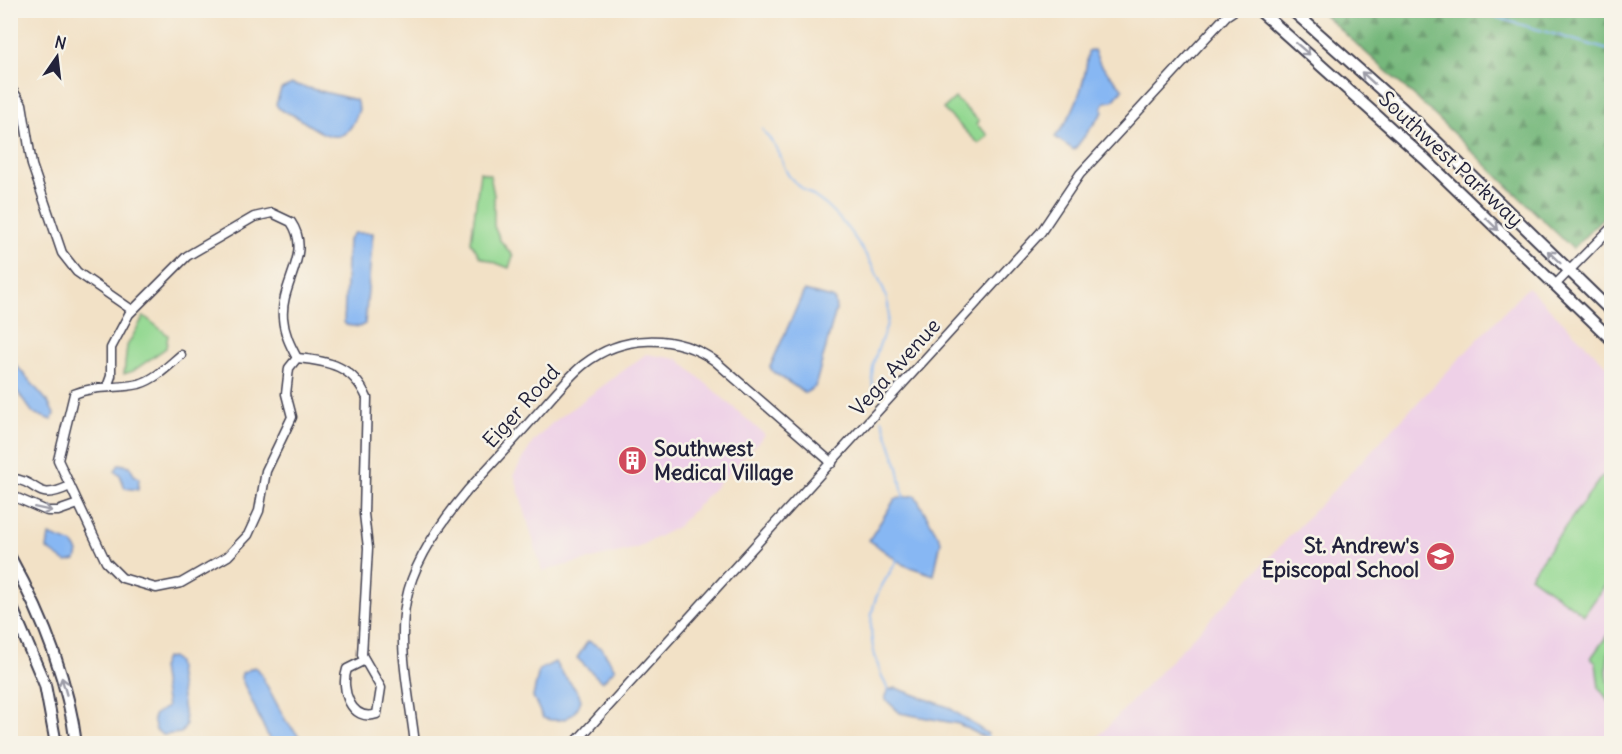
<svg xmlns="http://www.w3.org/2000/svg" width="1622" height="754" viewBox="0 0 1622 754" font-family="Delius,sans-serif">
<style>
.built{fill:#eed0e7}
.green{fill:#93d891;stroke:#5a7d66;stroke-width:1.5}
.forest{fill:url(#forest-firs);stroke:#4c6d5b;stroke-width:1.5}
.water{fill:#87b7f3;stroke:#546c97;stroke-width:1.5}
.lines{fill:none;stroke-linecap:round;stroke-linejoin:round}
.stream{stroke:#87b7f3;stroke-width:2}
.minor-casing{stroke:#413f50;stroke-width:11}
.major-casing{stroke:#413f50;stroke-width:14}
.minor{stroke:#fff;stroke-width:8}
.major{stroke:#fff;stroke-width:10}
.oneway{stroke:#9c9ca7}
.labels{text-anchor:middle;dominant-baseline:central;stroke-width:5;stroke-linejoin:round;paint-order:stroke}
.street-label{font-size:21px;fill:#22223b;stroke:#f7f3e8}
.poi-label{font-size:21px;font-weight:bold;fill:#22223b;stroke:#f7f3e8;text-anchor:start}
</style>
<defs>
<pattern id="forest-firs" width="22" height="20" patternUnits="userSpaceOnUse" patternTransform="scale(1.5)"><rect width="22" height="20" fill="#76b87b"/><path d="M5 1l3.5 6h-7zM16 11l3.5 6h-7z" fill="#609566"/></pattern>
</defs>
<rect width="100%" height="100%" fill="#f7f3e8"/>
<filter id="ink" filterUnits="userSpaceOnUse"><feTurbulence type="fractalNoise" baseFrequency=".0167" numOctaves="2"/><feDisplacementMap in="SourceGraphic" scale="12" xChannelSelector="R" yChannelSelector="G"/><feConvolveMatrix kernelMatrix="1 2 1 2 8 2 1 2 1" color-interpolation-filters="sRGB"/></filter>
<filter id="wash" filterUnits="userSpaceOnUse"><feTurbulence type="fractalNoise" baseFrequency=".008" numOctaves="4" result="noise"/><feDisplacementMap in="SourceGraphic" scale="24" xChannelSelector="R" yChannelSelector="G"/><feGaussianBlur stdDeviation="1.35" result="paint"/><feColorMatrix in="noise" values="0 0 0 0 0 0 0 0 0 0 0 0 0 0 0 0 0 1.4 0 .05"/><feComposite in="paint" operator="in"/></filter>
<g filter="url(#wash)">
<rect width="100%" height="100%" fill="#f2e1c6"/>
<g class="built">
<polygon points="1528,287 1611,370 1611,743 1091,744"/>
<polygon points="646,354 678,359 765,435 677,527 637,548 542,571 514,474 533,442 551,424"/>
</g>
<g class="green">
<polygon points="955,98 979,121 976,124 988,135 979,144 943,109"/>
<polygon points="480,172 490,175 494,195 494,226 500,240 513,256 509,268 480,257 471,242"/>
<polygon points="144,316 168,335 166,348 133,371 124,374 127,346"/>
<polygon points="1602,476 1611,482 1611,577 1584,615 1530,576"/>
<path d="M1611,630C1612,644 1606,657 1607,670C1607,682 1612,691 1611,704L1599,688L1596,663L1591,658Z"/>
</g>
<polygon class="forest" points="1320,11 1611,11 1611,209 1573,249 1427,108"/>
<g class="water">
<path d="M1094,50L1100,64L1123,89L1113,101L1105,102L1102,107L1103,112L1074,150L1055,137C1075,114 1085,83 1088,52Z"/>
<path d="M292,84L356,100L359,109C345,154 323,134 295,116C288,112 279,112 276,104L281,89Z"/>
<polygon points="354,233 373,233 365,324 359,327 346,325 344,322 348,240"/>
<polygon points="804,291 832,298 835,301 836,310 815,387 805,393 773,372 770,367"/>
<polygon points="10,358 48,402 54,414 51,420 33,413 11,383"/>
<polygon points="119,464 130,466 134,475 139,478 138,490 125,488 120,475 115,471"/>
<polygon points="915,495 941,541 934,575 904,565 869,540 895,499"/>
<polygon points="49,535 73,544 78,552 76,560 66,562 47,549"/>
<polygon points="588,641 602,648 615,669 602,682 577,658"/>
<polygon points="172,657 177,662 186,726 181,733 163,735 156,730 153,719 155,714 167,707 161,668 165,658"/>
<path d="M555,662C562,677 579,688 581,700C575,718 561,724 543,718L533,697L539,670Z"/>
<polygon points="254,667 258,669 286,721 305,743 271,743 241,678 242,673"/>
<polygon points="896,688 948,707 988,734 984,737 959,724 900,713 885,699 888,690"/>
</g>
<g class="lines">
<g class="stream">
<polyline points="1471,10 1612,51"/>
<path d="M762,129C767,136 774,143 778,151C782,159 784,169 789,176C800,190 816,196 829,208C851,228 882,275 888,305C893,334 863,355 875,398"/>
<polyline points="882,419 898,467 904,500"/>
<path d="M888,690C875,663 866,634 874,604C878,588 891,573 898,558"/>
<polyline points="985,735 994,744"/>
</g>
</g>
</g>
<g filter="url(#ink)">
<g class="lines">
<defs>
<g id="minor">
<polyline points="10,87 22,104 32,165 62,253 77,272 132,310"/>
<polyline points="1555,285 1612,227"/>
<path d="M181,355C168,366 156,379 139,384C117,389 95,385 74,394L58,460L106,562L122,578L156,588L181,583L228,556L248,535L259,511L266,471L292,417L286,394L289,368L297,358C329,361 353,366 367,398L364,514L368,548L362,655L381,688L377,714C351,723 340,689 347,669L365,660"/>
<path d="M107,387L111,376V348L129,314L187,256L254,217L272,213L291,222C313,254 280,283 283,318C284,333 290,345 297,358"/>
<path d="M10,478C43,482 33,503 70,486"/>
<polyline points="10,495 47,511 58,511 78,504"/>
<path d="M415,744C410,698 397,646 406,601C413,561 442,521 468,490C491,465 514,440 536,415C551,399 566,379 583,365C622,334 675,333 715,361L832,463"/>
<polyline points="574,744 1041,232 1080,174 1226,16 1235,10"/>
</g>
<g id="major">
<polyline points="1259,10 1425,159 1612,340"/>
<polyline points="1292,10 1403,109 1612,312"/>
<path d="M10,557C42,615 68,677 76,744"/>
<polyline points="10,603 45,685 56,744"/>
</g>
</defs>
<use href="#minor" class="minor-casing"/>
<use href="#major" class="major-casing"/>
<use href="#minor" class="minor"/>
<use href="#major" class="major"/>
</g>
<defs><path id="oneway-shaft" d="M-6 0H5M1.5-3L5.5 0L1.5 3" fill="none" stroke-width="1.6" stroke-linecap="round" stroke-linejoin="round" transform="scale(1.5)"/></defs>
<g class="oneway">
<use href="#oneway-shaft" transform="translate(1303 49) rotate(41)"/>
<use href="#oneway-shaft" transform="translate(1368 78) rotate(-138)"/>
<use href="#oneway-shaft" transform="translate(1492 224) rotate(44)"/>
<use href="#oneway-shaft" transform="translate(1554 257) rotate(-136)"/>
<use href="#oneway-shaft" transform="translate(43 509) rotate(12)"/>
<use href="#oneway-shaft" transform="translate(64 686) rotate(-106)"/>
</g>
</g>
<defs>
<symbol id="building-disc" viewBox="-11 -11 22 22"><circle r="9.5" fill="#d1495b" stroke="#f7f3e8"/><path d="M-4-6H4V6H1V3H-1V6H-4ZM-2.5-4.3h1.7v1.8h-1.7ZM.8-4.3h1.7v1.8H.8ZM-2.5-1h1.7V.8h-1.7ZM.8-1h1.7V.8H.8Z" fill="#fff"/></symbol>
<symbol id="school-disc" viewBox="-11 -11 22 22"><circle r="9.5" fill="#d1495b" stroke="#f7f3e8"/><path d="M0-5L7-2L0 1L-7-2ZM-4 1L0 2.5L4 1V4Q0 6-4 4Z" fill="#fff"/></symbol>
</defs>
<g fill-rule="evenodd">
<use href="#building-disc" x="616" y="444" width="33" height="33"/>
<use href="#school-disc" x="1424" y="540" width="33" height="33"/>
</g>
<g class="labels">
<g class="street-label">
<text transform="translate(1451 159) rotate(43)">Southwest Parkway</text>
<text transform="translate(895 367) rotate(-48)">Vega Avenue</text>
<text transform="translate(521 406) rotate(-48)">Eiger Road</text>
</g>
<g class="poi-label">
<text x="654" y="448">Southwest<tspan x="654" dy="24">Medical Village</tspan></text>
<text x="1419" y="545" text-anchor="end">St. Andrew's<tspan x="1419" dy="24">Episcopal School</tspan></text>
</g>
</g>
<rect width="1622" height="754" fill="none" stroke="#f7f3e8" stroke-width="36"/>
<g transform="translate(57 57) rotate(14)" stroke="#f7f3e8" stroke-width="4.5" paint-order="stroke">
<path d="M0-4.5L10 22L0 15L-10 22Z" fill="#22223b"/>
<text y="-9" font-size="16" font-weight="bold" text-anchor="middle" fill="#22223b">N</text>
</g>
</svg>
